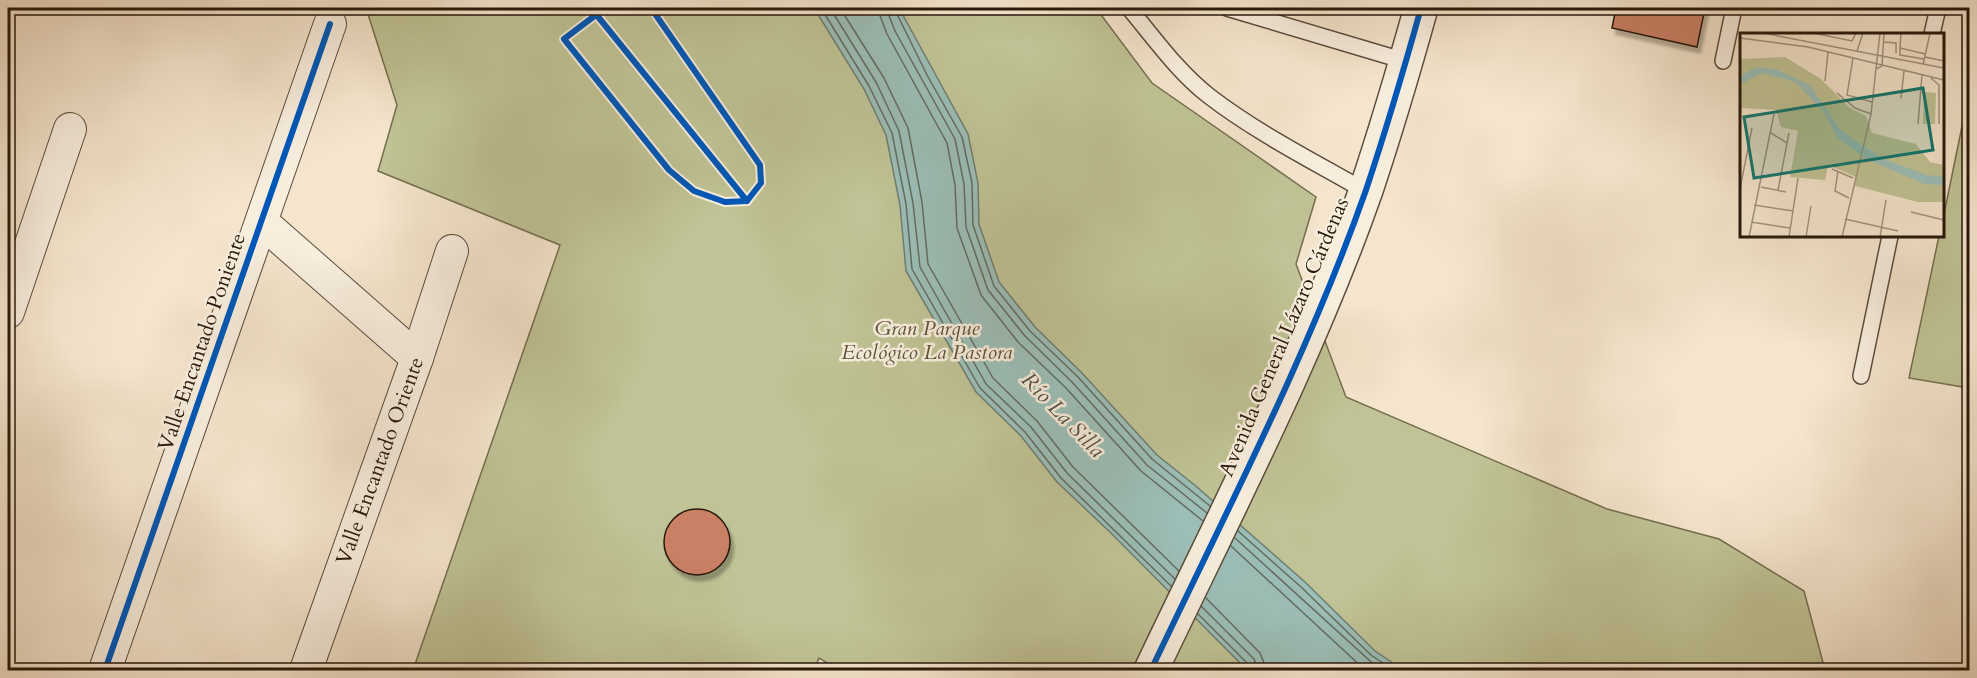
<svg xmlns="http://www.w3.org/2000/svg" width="1977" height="678" viewBox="0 0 1977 678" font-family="Cardo,serif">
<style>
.green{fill:#c0c395;stroke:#746e50;stroke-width:1.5}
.water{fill:#9cbfb8;stroke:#6e7d73;stroke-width:1.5}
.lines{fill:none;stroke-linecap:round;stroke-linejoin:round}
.shore{stroke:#626c62;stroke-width:1.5}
.building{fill:#c98065;stroke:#28190b;stroke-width:1.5;filter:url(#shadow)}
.service-casing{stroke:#5b4c3c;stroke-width:18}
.minor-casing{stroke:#5b4c3c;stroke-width:34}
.tertiary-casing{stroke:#5b4c3c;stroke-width:36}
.service{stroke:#f8eede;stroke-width:15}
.minor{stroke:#f8eede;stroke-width:32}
.tertiary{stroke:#f8eede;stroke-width:33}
.cycleway-casing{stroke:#f8eede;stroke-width:10}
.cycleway{stroke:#0057b8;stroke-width:6}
.labels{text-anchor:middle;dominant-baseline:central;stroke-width:5;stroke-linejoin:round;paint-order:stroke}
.park-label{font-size:21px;font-style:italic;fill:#5d543b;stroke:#f8eede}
.street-label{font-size:21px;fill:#28190b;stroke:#f8eede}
.water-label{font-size:22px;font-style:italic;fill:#515348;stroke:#f8eede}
.inset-road{fill:none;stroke:#a3937f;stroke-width:1.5}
.view{fill:#0f766e;fill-opacity:0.15;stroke:#0f766e;stroke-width:3}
.inset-edge{fill:none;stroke:#28190b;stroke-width:3}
</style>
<defs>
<filter id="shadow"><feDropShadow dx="3.5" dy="6" stdDeviation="1.5" flood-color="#0004"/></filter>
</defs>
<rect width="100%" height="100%" fill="#f5e5cd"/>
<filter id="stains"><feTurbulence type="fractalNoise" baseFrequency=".00333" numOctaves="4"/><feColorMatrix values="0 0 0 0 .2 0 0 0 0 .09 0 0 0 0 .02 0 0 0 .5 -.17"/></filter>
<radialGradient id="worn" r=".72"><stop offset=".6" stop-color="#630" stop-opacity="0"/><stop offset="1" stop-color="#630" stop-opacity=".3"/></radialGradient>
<g class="green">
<polygon points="366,8 1096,8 1152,83 1316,197 1296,264 1346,397 1607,509 1719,539 1804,591 1825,670 839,670 819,658 814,670 413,670 560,245 378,171 397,105"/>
<polygon points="1969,92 1969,388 1909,378 1939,236 1942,236 1943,219"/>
</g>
<polygon class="water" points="814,8 899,8 968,134 978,183 979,224 999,282 1035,327 1082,373 1157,455 1197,487 1305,582 1375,651 1403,670 1247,670 1111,533 1057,482 1021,436 976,392 906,271 900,205 886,135 864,89"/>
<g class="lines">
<g class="shore">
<polyline points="821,8 869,86 892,133 906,204 912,269 980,388 1025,432 1061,478 1171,586"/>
<polyline points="830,8 876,82 899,131 913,203 920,267 986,384 1031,427 1067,473 1175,579"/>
<polyline points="840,8 884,78 908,128 922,202 928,264 993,378 1037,421 1073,467 1179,571"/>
<polyline points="877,8 887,34 947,143 955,185 957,228 981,295 1018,342 1066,388 1141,471 1203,521"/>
<polyline points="886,8 895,31 955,139 964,184 966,227 988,290 1025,336 1072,382 1147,465 1207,513"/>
<polyline points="894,8 927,75 962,137 972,183 973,225 994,286 1030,331 1078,377 1152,459 1210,506"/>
<polyline points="1238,531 1301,587 1371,655 1393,670"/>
<polyline points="1235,538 1380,670"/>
<polyline points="1231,546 1365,670"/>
<polyline points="1206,598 1260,653 1267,670"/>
<polyline points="1201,606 1254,659 1258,670"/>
<polyline points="1198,614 1248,664 1250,670"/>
</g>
</g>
<g class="building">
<polygon points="1616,8 1705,8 1697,47 1612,28"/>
<circle cx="697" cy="542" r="33"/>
</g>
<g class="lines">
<defs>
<g id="service">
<path d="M1129,8C1154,38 1178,72 1209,96C1257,133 1313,161 1365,191"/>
<polyline points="1227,8 1405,61"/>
<polyline points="1932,34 1938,8"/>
<polyline points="1723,61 1734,8"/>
<polyline points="1861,376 1890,236"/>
</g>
<g id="minor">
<polyline points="262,222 417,358"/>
<polyline points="8,312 70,129"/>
<polyline points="105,670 330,24"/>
<polyline points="306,670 417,358 452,251"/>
</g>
<path id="tertiary" d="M1151,670C1226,512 1308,355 1366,190C1386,130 1404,69 1421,8"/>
</defs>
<use href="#service" class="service-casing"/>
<use href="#minor" class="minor-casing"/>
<use href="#tertiary" class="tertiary-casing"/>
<use href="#service" class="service"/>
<use href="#minor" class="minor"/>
<use href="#tertiary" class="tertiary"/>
<defs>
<g id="cycleway">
<polyline points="591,8 747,201"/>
<polyline points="605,8 564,39 669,170 694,191 725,202 747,201 761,183 760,165 651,8"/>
<polyline points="105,670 330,24"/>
<path d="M1151,670C1226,512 1308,355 1366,190C1386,130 1404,69 1421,8"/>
</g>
</defs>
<use href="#cycleway" class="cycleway-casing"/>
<use href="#cycleway" class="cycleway"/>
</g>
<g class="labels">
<g class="park-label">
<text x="927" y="328">Gran Parque<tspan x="927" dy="24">Ecológico La Pastora</tspan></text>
</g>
<g class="street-label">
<text transform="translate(1284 337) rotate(-67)">Avenida General Lázaro Cárdenas</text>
<text transform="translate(202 342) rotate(-71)">Valle Encantado Poniente</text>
<text transform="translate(380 461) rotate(-70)">Valle Encantado Oriente</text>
</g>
<g class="water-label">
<text transform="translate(1063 415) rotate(46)">Río La Silla</text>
</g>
</g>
<g transform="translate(1740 33)">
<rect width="204" height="204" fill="#f5e5cd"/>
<path d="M45,24L81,46L110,75L126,83L132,100L176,111L190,129L204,132V169H178L115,153L116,144L88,132L85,147L50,144L58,98L41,94L36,77L2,75L0,82V26ZM184,59L196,60L195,91H183Z" fill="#c0c395"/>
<path d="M16,34L38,37L70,52L99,95L115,108L146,127L187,142L204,144V152L184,151L126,126L98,105L84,79L55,49L22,40L0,52V43Z" fill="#9cbfb8"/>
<path class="inset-road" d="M23,0L204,35M73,0L112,8L116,0M161,0L160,15L185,21M0,5L68,14L204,47M143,9L156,10V20M160,15V22L184,26M117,18L123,0M185,24L204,28M113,25L107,62L132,69M183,32L190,0M136,36L142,33L144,0M191,45L199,52V91M85,48L88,19M97,60L115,75L131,81M161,65L164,38M178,91L182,42M31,100L47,110M92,136L113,145M98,138L95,158L109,165M21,154L46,159M0,156L12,95M38,157L49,100M14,172L53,178M171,179L204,187M105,186L158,198M11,189L50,195M9,204L34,81M49,204L58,145M66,204L71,173M102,204L131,81L140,0M140,204L146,167"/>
<path class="view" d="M183,55L193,117L14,145L4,84Z"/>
<rect width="204" height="204" class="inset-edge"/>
</g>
<rect width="1977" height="678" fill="none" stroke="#f5e5cd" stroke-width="30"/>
<rect x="9" y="9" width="1959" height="660" fill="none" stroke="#28190b" stroke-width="3"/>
<rect x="15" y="15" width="1947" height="648" fill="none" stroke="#28190b" stroke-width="1.5"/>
<rect width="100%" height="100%" filter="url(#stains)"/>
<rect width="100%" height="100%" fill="url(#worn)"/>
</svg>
